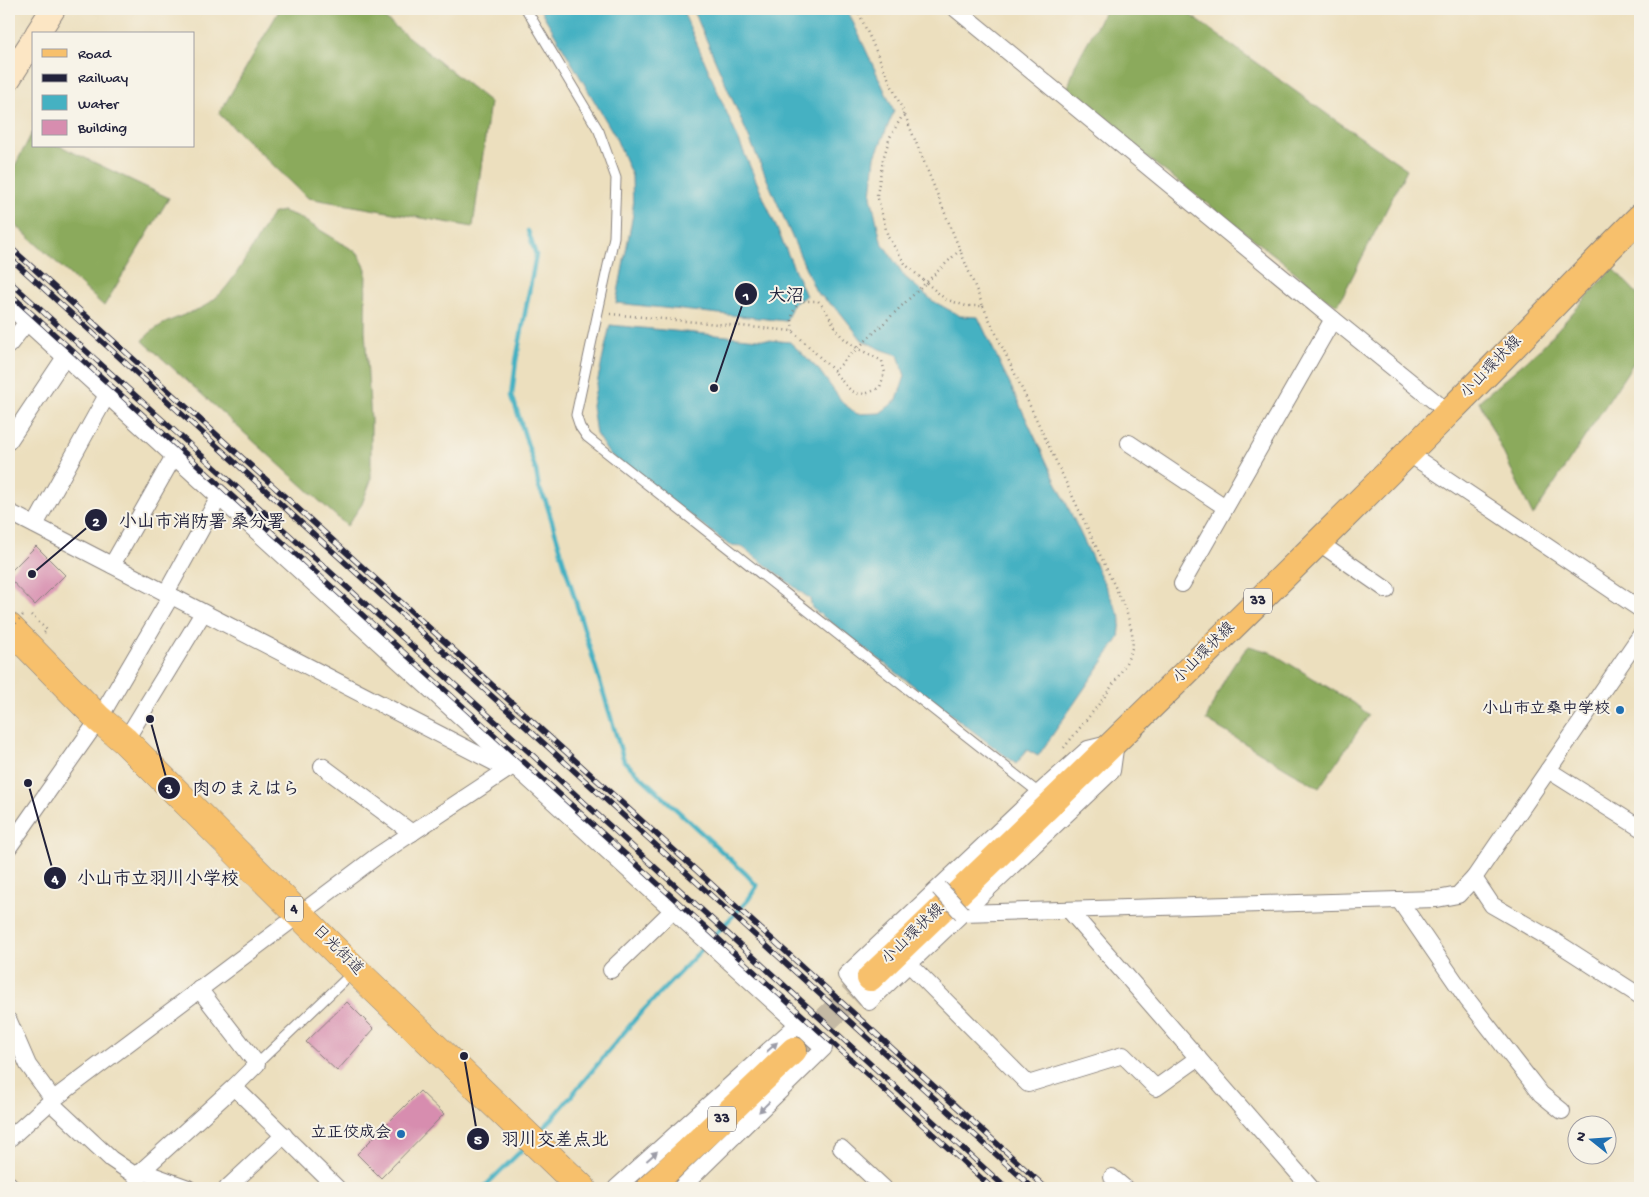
<svg xmlns="http://www.w3.org/2000/svg" width="1649" height="1197" viewBox="0 0 1649 1197" font-family="'Gochi Hand','Klee One',sans-serif">
<style>
.forest{fill:#8baa5c;stroke:#56664c}
.water{fill:#45b1c2;stroke:#346a7e}
.lines{fill:none;stroke-linecap:round;stroke-linejoin:round}
.stream{stroke:#45b1c2;stroke-width:4.5}
.building{fill:#d78daf}
.primary-tunnel{stroke:#c4b9a4;stroke-width:26;stroke-dasharray:26 13;stroke-linecap:butt}
.lane-casing{stroke:#87807c;stroke-width:11}
.street-casing{stroke:#87807c;stroke-width:18}
.secondary-casing{stroke:#87807c;stroke-width:26}
.primary-casing{stroke:#87807c;stroke-width:28}
.highway-casing{stroke:#87807c;stroke-width:29}
.path{stroke:#87807c;stroke-width:2.5;stroke-dasharray:1 4;stroke-linecap:butt}
.lane{stroke:#fff;stroke-width:9}
.street{stroke:#fff;stroke-width:16}
.secondary{stroke:#fce6c4;stroke-width:24}
.primary{stroke:#f7c06c;stroke-width:26}
.highway{stroke:#f7c06c;stroke-width:28}
.rail-casing{stroke:#22223b;stroke-width:5.5}
.rail{stroke:#f7f3e8;stroke-width:4;stroke-dasharray:11;stroke-linecap:butt}
.street-bridge-casing{stroke:#87807c;stroke-width:18;stroke-linecap:butt}
.path-bridge{stroke:#87807c;stroke-width:2.5;stroke-dasharray:1 4;stroke-linecap:butt}
.street-bridge{stroke:#fff;stroke-width:16}
.oneway{fill:#9c9ca7}
.poi-dot{fill:#1f6fb2;stroke:#f7f3e8;stroke-width:2}
.labels{text-anchor:middle;dominant-baseline:central;stroke-width:4;stroke-linejoin:round;paint-order:stroke}
.shield{fill:#f7f3e8;stroke:#62616f;stroke-width:1}
.shield-label{font-size:15px;font-weight:bold;fill:#22223b}
.street-label{font-size:16px;fill:#22223b;stroke:#f7f3e8}
.poi-label{font-size:16px;font-weight:bold;fill:#22223b;stroke:#f7f3e8;text-anchor:end}
.leader{fill:none;stroke:#22223b;stroke-width:2}
.callout-dot{fill:#22223b;stroke:#f7f3e8;stroke-width:2}
.mark-label{font-size:15px;text-anchor:middle;font-weight:bold;fill:#fff}
.callout-label{font-size:18px;text-anchor:middle;font-weight:bold;fill:#22223b;stroke:#f7f3e8;stroke-width:4;stroke-linejoin:round;paint-order:stroke}
</style>
<rect width="100%" height="100%" fill="#f7f3e8"/>
<filter id="ink" filterUnits="userSpaceOnUse"><feTurbulence type="fractalNoise" baseFrequency=".02" numOctaves="2"/><feDisplacementMap in="SourceGraphic" scale="10" xChannelSelector="R" yChannelSelector="G"/><feConvolveMatrix kernelMatrix="1 2 1 2 8 2 1 2 1" color-interpolation-filters="sRGB"/></filter>
<filter id="wash" filterUnits="userSpaceOnUse"><feTurbulence type="fractalNoise" baseFrequency=".0096" numOctaves="4" result="noise"/><feDisplacementMap in="SourceGraphic" scale="20" xChannelSelector="R" yChannelSelector="G"/><feGaussianBlur stdDeviation="1.12" result="paint"/><feColorMatrix in="noise" values="0 0 0 0 0 0 0 0 0 0 0 0 0 0 0 0 0 1.4 0 .05"/><feComposite in="paint" operator="in"/></filter>
<g filter="url(#wash)">
<rect width="100%" height="100%" fill="#ecdfbe"/>
<g class="forest">
<polygon points="280,9 373,9 490,102 473,227 308,198 219,114"/>
<polygon points="1106,9 1182,9 1331,117 1407,169 1338,305 1325,298 1281,260 1095,118 1071,95 1068,87 1076,63"/>
<polygon points="32,133 34,146 60,146 169,198 104,306 9,219 9,177"/>
<path d="M282,211L297,216L358,253L366,269L365,331L371,420V480L362,504L347,526L143,341C154,323 185,316 203,307C209,304 214,299 219,295C237,278 258,236 272,214Z"/>
<polygon points="1613,268 1640,297 1640,353 1533,516 1479,401 1539,350"/>
<path d="M1249,646L1270,652L1354,703L1369,715L1319,788L1206,720C1217,694 1229,666 1249,646Z"/>
</g>
<g class="water">
<polygon points="540,9 682,9 806,296 793,304 786,321 616,303 633,214 632,176 615,136"/>
<polygon points="693,9 847,9 894,111 875,157 871,196 881,241 905,277 933,301 960,316 978,317 1121,619 1119,638 1038,756 1027,750 1016,764 812,608 810,599 741,546 729,545 609,454 596,434 592,406 610,325 790,342 819,370 843,403 857,414 880,413 897,400 905,376 898,355 880,349 862,340 839,311 816,292"/>
</g>
<g class="lines">
<g class="stream">
<polyline points="528,231 536,255 516,361 512,395 536,471 539,488 546,502 561,551 561,553 624,761 746,874 757,886 748,900 711,939"/>
<polyline points="538,1133 552,1119 637,1017 706,945"/>
<polyline points="483,1188 526,1146"/>
</g>
</g>
<g id="blocks">
<g class="building">
<polygon points="36,546 65,575 35,605 9,578 9,573"/>
<polygon points="347,1002 374,1029 337,1071 306,1042"/>
<polygon points="420,1091 444,1114 381,1178 357,1154"/>
</g>
</g>
</g>
<g filter="url(#ink)">
<use href="#blocks" fill-opacity="0" stroke="#87807c" stroke-width="1"/>
<g class="lines">
<polyline class="primary-tunnel" points="794,1050 870,978"/>
<defs>
<g id="lane">
<polyline points="526,9 599,131 616,178 614,237 576,415 580,427 587,437 1039,793"/>
<polyline points="257,1064 352,973"/>
</g>
<g id="street">
<polyline points="956,9 1333,319 1449,413"/>
<polyline points="9,306 824,1048 681,1188"/>
<polyline points="9,345 27,322"/>
<polyline points="9,441 65,357"/>
<polyline points="1129,443 1225,507"/>
<polyline points="1408,453 1640,609"/>
<polyline points="9,512 499,765 511,765"/>
<polyline points="35,525 107,395"/>
<polyline points="1318,542 1387,590"/>
<polyline points="112,565 174,456"/>
<polyline points="1182,584 1333,319"/>
<polyline points="166,593 219,497"/>
<polyline points="125,741 203,613"/>
<polygon points="1116,742 1112,771 869,1002 846,975 1039,793 1088,749"/>
<polyline points="322,766 412,833"/>
<polyline points="1548,770 1640,828"/>
<polyline points="9,847 99,719 171,596"/>
<polyline points="1474,878 1492,905 1556,942 1640,996"/>
<polyline points="1399,900 1467,999 1541,1094 1562,1111"/>
<polyline points="1069,910 1311,1188"/>
<polyline points="962,913 1399,900 1437,899 1458,895 1474,878 1640,636"/>
<polyline points="909,964 1028,1084 1123,1055 1156,1088 1198,1058"/>
<polyline points="611,970 672,911"/>
<polyline points="9,1021 28,1065 53,1099"/>
<polyline points="234,1087 337,1188"/>
<polyline points="50,1102 111,1159 136,1176"/>
<polyline points="9,1139 50,1102 377,856 513,766"/>
<polyline points="841,1148 884,1188"/>
<polyline points="141,1171 188,1188"/>
<polyline points="1112,1177 1125,1188"/>
<polyline points="9,1184 11,1188"/>
<polyline points="140,1188 136,1176 234,1087 257,1064 199,989"/>
<polyline points="227,1188 284,1135"/>
<polyline points="616,1188 798,1024"/>
</g>
<g id="secondary">
<polyline points="37,34 53,9"/>
<polyline points="9,78 34,39"/>
</g>
<g id="primary">
<path d="M870,978C1065,791 1259,603 1450,411C1514,347 1576,281 1640,217"/>
<polyline points="649,1188 794,1050"/>
</g>
<polyline id="highway" points="9,627 99,719 125,741 355,970 582,1188"/>
</defs>
<use href="#lane" class="lane-casing"/>
<use href="#street" class="street-casing"/>
<use href="#secondary" class="secondary-casing"/>
<use href="#primary" class="primary-casing"/>
<use href="#highway" class="highway-casing"/>
<g class="path">
<polyline points="857,9 904,113"/>
<path d="M983,306L1126,610C1129,622 1135,637 1132,648C1123,679 1083,723 1063,749"/>
<path d="M610,314L793,331L834,371C876,331 918,290 960,250L904,113L890,137L883,159L877,195L888,237L906,265L945,299L966,306H983L960,250"/>
<path d="M793,331C791,317 791,311 801,301H818C826,309 830,318 835,327C845,345 866,352 882,361L885,373L880,387C856,402 849,390 834,371"/>
<polyline points="31,615 47,630 44,633"/>
</g>
<use href="#lane" class="lane"/>
<use href="#street" class="street"/>
<use href="#secondary" class="secondary"/>
<use href="#primary" class="primary"/>
<use href="#highway" class="highway"/>
<defs>
<g id="rail">
<polyline points="9,246 1046,1188"/>
<polyline points="9,257 1033,1188"/>
<polyline points="9,281 529,752 1006,1188"/>
<polyline points="9,293 992,1188"/>
</g>
</defs>
<use href="#rail" class="rail-casing"/>
<use href="#rail" class="rail"/>
<defs>
<polyline id="street-bridge" points="939,888 962,913"/>
</defs>
<use href="#street-bridge" class="street-bridge-casing"/>
<polyline class="path-bridge" points="9,631 23,615"/>
<use href="#street-bridge" class="street-bridge"/>
</g>
<defs><path id="oneway-solid" d="M-6-.8H1V-3.2L6.5 0L1 3.2V.8H-6Z" transform="scale(1.25)"/></defs>
<g class="oneway">
<use href="#oneway-solid" transform="translate(772 1047) rotate(-42)"/>
<use href="#oneway-solid" transform="translate(764 1107) rotate(136)"/>
<use href="#oneway-solid" transform="translate(652 1156) rotate(-42)"/>
</g>
</g>
<g class="poi-dot">
<circle cx="1620" cy="710" r="5"/>
<circle cx="401" cy="1134" r="5"/>
</g>
<g class="labels">
<g class="shield">
<rect x="1244" y="588.5" width="28" height="25" rx="4"/>
<rect x="285" y="896.5" width="18" height="25" rx="4"/>
<rect x="708" y="1106.5" width="28" height="25" rx="4"/>
</g>
<g class="shield-label">
<text x="1258" y="601">33</text>
<text x="294" y="909">4</text>
<text x="722" y="1119">33</text>
</g>
<g class="street-label">
<text transform="translate(1492 368) rotate(-46)">小山環状線</text>
<text transform="translate(1205 654) rotate(-45)">小山環状線</text>
<text transform="translate(914 935) rotate(-44)">小山環状線</text>
<text transform="translate(337 951) rotate(45)">日光街道</text>
</g>
<g class="poi-label">
<text x="1610" y="710">小山市立桑中学校</text>
<text x="391" y="1134">立正佼成会</text>
</g>
</g>
<path class="leader" d="M714 388L746 294M32 574L96 520M150 719L169 788M28 783L55 878M464 1056L478 1139"/>
<g class="callout-dot">
<circle cx="714" cy="388" r="5"/>
<circle cx="32" cy="574" r="5"/>
<circle cx="150" cy="719" r="5"/>
<circle cx="28" cy="783" r="5"/>
<circle cx="464" cy="1056" r="5"/>
<circle cx="746" cy="294" r="12"/>
<circle cx="96" cy="520" r="12"/>
<circle cx="169" cy="788" r="12"/>
<circle cx="55" cy="878" r="12"/>
<circle cx="478" cy="1139" r="12"/>
</g>
<g class="mark-label">
<text x="746" y="300">1</text>
<text x="96" y="526">2</text>
<text x="169" y="793">3</text>
<text x="55" y="883">4</text>
<text x="478" y="1144">5</text>
</g>
<g class="callout-label">
<text x="786" y="301">大沼</text>
<text x="202" y="527">小山市消防署 桑分署</text>
<text x="246" y="794">肉のまえはら</text>
<text x="158" y="884">小山市立羽川小学校</text>
<text x="555" y="1145">羽川交差点北</text>
</g>
<rect width="1649" height="1197" fill="none" stroke="#f7f3e8" stroke-width="30"/>
<rect x="32" y="32" width="162" height="115" fill="#f7f3e8" stroke="#a29fa3"/>
<rect x="42" y="49" width="25" height="8" fill="#f7c06c" stroke="#a29fa3"/>
<text x="78" y="58" font-size="15" fill="#22223b">Road</text>
<rect x="42" y="74" width="25" height="8" fill="#22223b" stroke="#a29fa3"/>
<text x="78" y="82" font-size="15" fill="#22223b">Railway</text>
<rect x="42" y="95" width="25" height="15" fill="#45b1c2" stroke="#a29fa3"/>
<text x="78" y="108" font-size="15" fill="#22223b">Water</text>
<rect x="42" y="120" width="25" height="15" fill="#d78daf" stroke="#a29fa3"/>
<text x="78" y="132" font-size="15" fill="#22223b">Building</text>
<g transform="translate(1592 1140) rotate(287)"><circle r="24" fill="#f7f3e8" stroke="#a29fa3"/>
<path d="M0-4L9 19L0 12L-9 19Z" fill="#1f6fb2"/>
<text y="-8" font-size="14" font-weight="bold" text-anchor="middle" fill="#22223b">N</text>
</g>
</svg>
